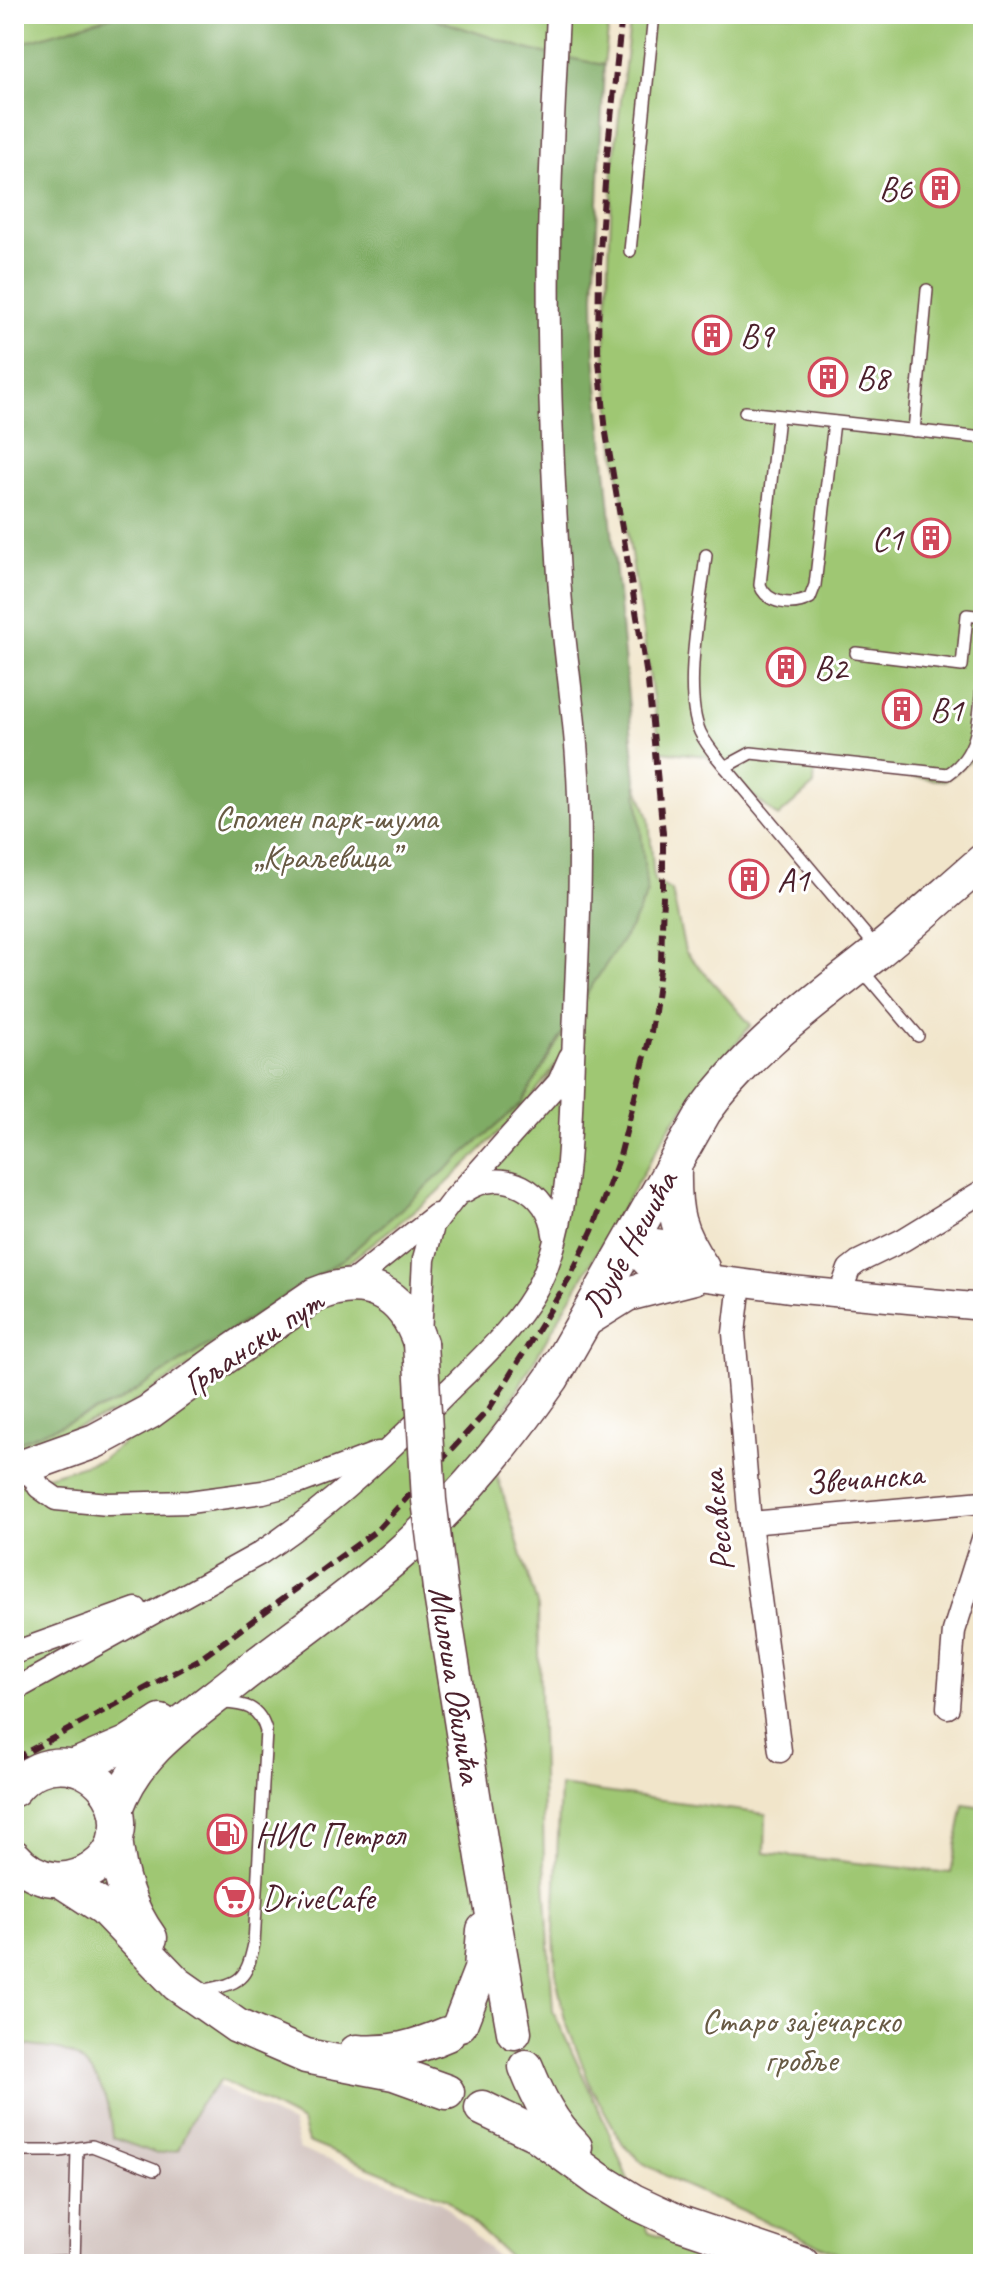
<svg xmlns="http://www.w3.org/2000/svg" width="997" height="2278" viewBox="0 0 997 2278" font-family="Caveat,sans-serif">
<style>
.industrial{fill:#cfc0bb}
.green{fill:#9fc773;stroke:#74734f;stroke-width:2}
.forest{fill:#7fac65;stroke:#646648;stroke-width:2}
.lines{fill:none;stroke-linecap:round;stroke-linejoin:round}
.service-casing{stroke:#633d43;stroke-width:14}
.minor-casing{stroke:#633d43;stroke-width:25}
.tertiary-casing{stroke:#633d43;stroke-width:29}
.primary-casing{stroke:#633d43;stroke-width:37}
.service{stroke:#fff;stroke-width:11}
.minor{stroke:#fff;stroke-width:22}
.tertiary{stroke:#fff;stroke-width:26}
.primary{stroke:#fff;stroke-width:34}
.rail{stroke:#4a1f2b;stroke-width:6;stroke-dasharray:12 6;stroke-linecap:butt}
.primary-bridge-casing{stroke:#633d43;stroke-width:37;stroke-linecap:butt}
.primary-bridge{stroke:#fff;stroke-width:34}
.labels{text-anchor:middle;dominant-baseline:central;stroke-width:6;stroke-linejoin:round;paint-order:stroke}
.poi-label{font-size:34px;fill:#4a1f2b;stroke:#fff;text-anchor:start}
.park-label{font-size:34px;fill:#685a44;stroke:#fff}
.street-label{font-size:34px;fill:#4a1f2b;stroke:#fff}
</style>
<rect width="100%" height="100%" fill="#fff"/>
<filter id="ink" filterUnits="userSpaceOnUse"><feTurbulence type="fractalNoise" baseFrequency=".0125" numOctaves="2"/><feDisplacementMap in="SourceGraphic" scale="16" xChannelSelector="R" yChannelSelector="G"/><feConvolveMatrix kernelMatrix="1 2 1 2 8 2 1 2 1" color-interpolation-filters="sRGB"/></filter>
<filter id="wash" filterUnits="userSpaceOnUse"><feTurbulence type="fractalNoise" baseFrequency=".006" numOctaves="4" result="noise"/><feDisplacementMap in="SourceGraphic" scale="32" xChannelSelector="R" yChannelSelector="G"/><feGaussianBlur stdDeviation="1.8" result="paint"/><feColorMatrix in="noise" values="0 0 0 0 0 0 0 0 0 0 0 0 0 0 0 0 0 1.4 0 .05"/><feComposite in="paint" operator="in"/></filter>
<g filter="url(#wash)">
<rect width="100%" height="100%" fill="#f1e5ca"/>
<polygon class="industrial" points="14,1965 205,2079 292,2124 299,2149 440,2201 504,2264 14,2264"/>
<g class="green">
<path d="M14,14H610L604,65L599,64L580,169L626,753L649,818L654,881L672,891L685,951L751,1025L672,1123L487,1442L538,1608L544,1862L553,2011L609,2132L649,2233L743,2264H517L447,2199L308,2142L302,2122L221,2080L198,2106L178,2150L157,2154L113,2138C111,2105 98,2062 62,2051C46,2046 29,2049 14,2040V1486L101,1460L502,1160L562,1056L524,1108L436,1194L341,1268L122,1410L14,1451Z"/>
<polygon points="631,14 983,14 983,750 945,781 815,765 814,785 778,817 706,756 661,751 616,456 605,351 613,168"/>
<polygon points="560,1786 766,1814 765,1853 951,1873 964,1804 983,1807 983,2264 861,2264 677,2182 643,2163 623,2144 591,2087 578,2053 565,2020 556,1976 554,1932"/>
</g>
<polygon class="forest" points="119,14 420,14 530,50 604,65 594,296 595,355 647,894 632,925 580,1004 521,1104 345,1258 118,1402 14,1444 14,45"/>
</g>
<g filter="url(#ink)">
<g class="lines">
<defs>
<g id="service">
<polyline points="630,251 654,14"/>
<polyline points="745,412 983,438"/>
<path d="M778,416L760,585C767,604 793,607 810,598L815,585L834,422"/>
<polyline points="914,431 927,290"/>
<path d="M706,555C701,600 682,692 700,732C706,745 716,756 725,767"/>
<polyline points="856,653 962,666 967,615 983,617"/>
<path d="M876,947L725,767L751,753L948,774C984,751 979,707 983,668"/>
<polyline points="862,970 918,1036"/>
<path d="M205,1990C241,1983 246,1980 254,1944L266,1731C259,1706 245,1704 222,1703"/>
<polyline points="14,2151 60,2151 92,2146 154,2170"/>
<polyline points="14,2263 74,2261"/>
<polyline points="74,2264 77,2149"/>
</g>
<g id="minor">
<path d="M465,1191C503,1165 549,1191 554,1234"/>
<polyline points="740,1283 734,1333 750,1523 780,1751"/>
<polyline points="347,1286 436,1215"/>
<polyline points="840,1294 849,1269 858,1262 903,1240 983,1191"/>
<polyline points="420,1335 424,1259 433,1226 452,1201 559,1082 570,1057"/>
<polyline points="27,1465 39,1487 56,1499 108,1504 189,1502 263,1492 301,1482 378,1453"/>
<polyline points="750,1523 983,1502"/>
<polyline points="14,1653 136,1609"/>
<path d="M14,1690L259,1554C329,1508 390,1450 449,1390C485,1355 529,1315 547,1266C571,1202 570,1127 573,1059C577,959 584,858 577,758C573,697 562,636 559,575C554,494 550,413 549,332C547,226 553,120 558,14"/>
<polyline points="948,1707 954,1631 983,1539"/>
</g>
<g id="tertiary">
<polyline points="632,1239 662,1243 699,1266"/>
<polyline points="629,1245 647,1264 677,1274 791,1289 983,1307"/>
</g>
<g id="primary">
<path d="M674,1168C673,1212 677,1232 702,1268"/>
<polyline points="590,1317 627,1294 694,1277"/>
<path d="M14,1470L95,1441L149,1412L223,1358L315,1295C365,1274 403,1292 420,1343"/>
<polyline points="440,1588 485,1870 514,2032"/>
<polyline points="73,1767 127,1744 161,1722"/>
<path d="M14,1789C27,1772 47,1763 69,1766C85,1769 100,1779 109,1793C146,1854 61,1913 14,1857"/>
<path d="M116,1809C138,1748 190,1718 238,1679C291,1638 346,1600 397,1556C456,1505 507,1443 552,1378L704,1112C750,1047 814,1003 875,954C912,924 947,892 983,861"/>
<path d="M115,1838C119,1875 128,1908 150,1938"/>
<polyline points="61,1880 104,1908 177,1984 237,2026 306,2056 394,2073 447,2092"/>
<polyline points="460,2024 481,1970 484,1930"/>
<path d="M356,2052C389,2055 417,2047 447,2034"/>
<path d="M526,2067C538,2097 551,2124 575,2147"/>
<polyline points="482,2108 536,2134 599,2180 633,2201 680,2223 802,2264"/>
</g>
</defs>
<use href="#service" class="service-casing"/>
<use href="#minor" class="minor-casing"/>
<use href="#tertiary" class="tertiary-casing"/>
<use href="#primary" class="primary-casing"/>
<use href="#service" class="service"/>
<use href="#minor" class="minor"/>
<use href="#tertiary" class="tertiary"/>
<use href="#primary" class="primary"/>
<polyline class="rail" points="14,1759 200,1659 377,1530 489,1409 569,1279 592,1231 620,1156 651,1032 661,963 663,895 663,833 648,682 606,433 598,351 599,264 607,156 622,14"/>
<defs>
<polyline id="primary-bridge" points="420,1343 429,1500 440,1588"/>
</defs>
<use href="#primary-bridge" class="primary-bridge-casing"/>
<use href="#primary-bridge" class="primary-bridge"/>
</g>
</g>
<defs>
<symbol id="building-ring" viewBox="-11 -11 22 22"><circle r="9.5" fill="#fff" stroke="#d1495b" stroke-width="1.5"/><path d="M-4-6H4V6H1V3H-1V6H-4ZM-2.5-4.3h1.7v1.8h-1.7ZM.8-4.3h1.7v1.8H.8ZM-2.5-1h1.7V.8h-1.7ZM.8-1h1.7V.8H.8Z" fill="#d1495b"/></symbol>
<symbol id="fuel-ring" viewBox="-11 -11 22 22"><circle r="9.5" fill="#fff" stroke="#d1495b" stroke-width="1.5"/><path d="M-5.5-6h7V0h2V4h1.3V-2.5L3-4.5l.8-.8L6-3V5H2.5V1h-1V6h-7ZM-4.2-4.7v3.2H.2V-4.7Z" fill="#d1495b"/></symbol>
<symbol id="supermarket-ring" viewBox="-11 -11 22 22"><circle r="9.5" fill="#fff" stroke="#d1495b" stroke-width="1.5"/><path d="M-6-5.5h2.5l.6 2H6L4.5 2H-2.5L-4.4-4H-6ZM-1.5 3.2a1.3 1.3 0 1 0 .1 0ZM3 3.2a1.3 1.3 0 1 0 .1 0Z" fill="#d1495b"/></symbol>
</defs>
<g fill-rule="evenodd">
<use href="#building-ring" x="918" y="166" width="44" height="44"/>
<use href="#building-ring" x="690" y="313" width="44" height="44"/>
<use href="#building-ring" x="806" y="355" width="44" height="44"/>
<use href="#building-ring" x="909" y="516" width="44" height="44"/>
<use href="#building-ring" x="764" y="645" width="44" height="44"/>
<use href="#building-ring" x="880" y="687" width="44" height="44"/>
<use href="#building-ring" x="727" y="857" width="44" height="44"/>
<use href="#fuel-ring" x="205" y="1812" width="44" height="44"/>
<use href="#supermarket-ring" x="212" y="1875" width="44" height="44"/>
</g>
<g class="labels">
<g class="poi-label">
<text x="912" y="188" text-anchor="end">B6</text>
<text x="740" y="335">B9</text>
<text x="856" y="377">B8</text>
<text x="903" y="538" text-anchor="end">C1</text>
<text x="814" y="667">B2</text>
<text x="930" y="709">B1</text>
<text x="777" y="879">A1</text>
<text x="255" y="1834">НИС Петрол</text>
<text x="262" y="1897">DriveCafe</text>
</g>
<g class="park-label">
<text x="326" y="817">Спомен парк-шума<tspan x="326" dy="39">„Краљевица”</tspan></text>
<text x="801" y="2020">Старо зајечарско<tspan x="801" dy="39">гробље</tspan></text>
</g>
<g class="street-label">
<text transform="translate(629 1244) rotate(-61)">Љубе Нешића</text>
<text transform="translate(253 1342) rotate(-34)">Грљански пут</text>
<text transform="translate(864 1478) rotate(-5)">Звечанска</text>
<text transform="translate(717 1521) rotate(-96)">Ресавска</text>
<text transform="translate(456 1685) rotate(81)">Милоша Обилића</text>
</g>
</g>
<rect width="997" height="2278" fill="none" stroke="#fff" stroke-width="48"/>
</svg>
